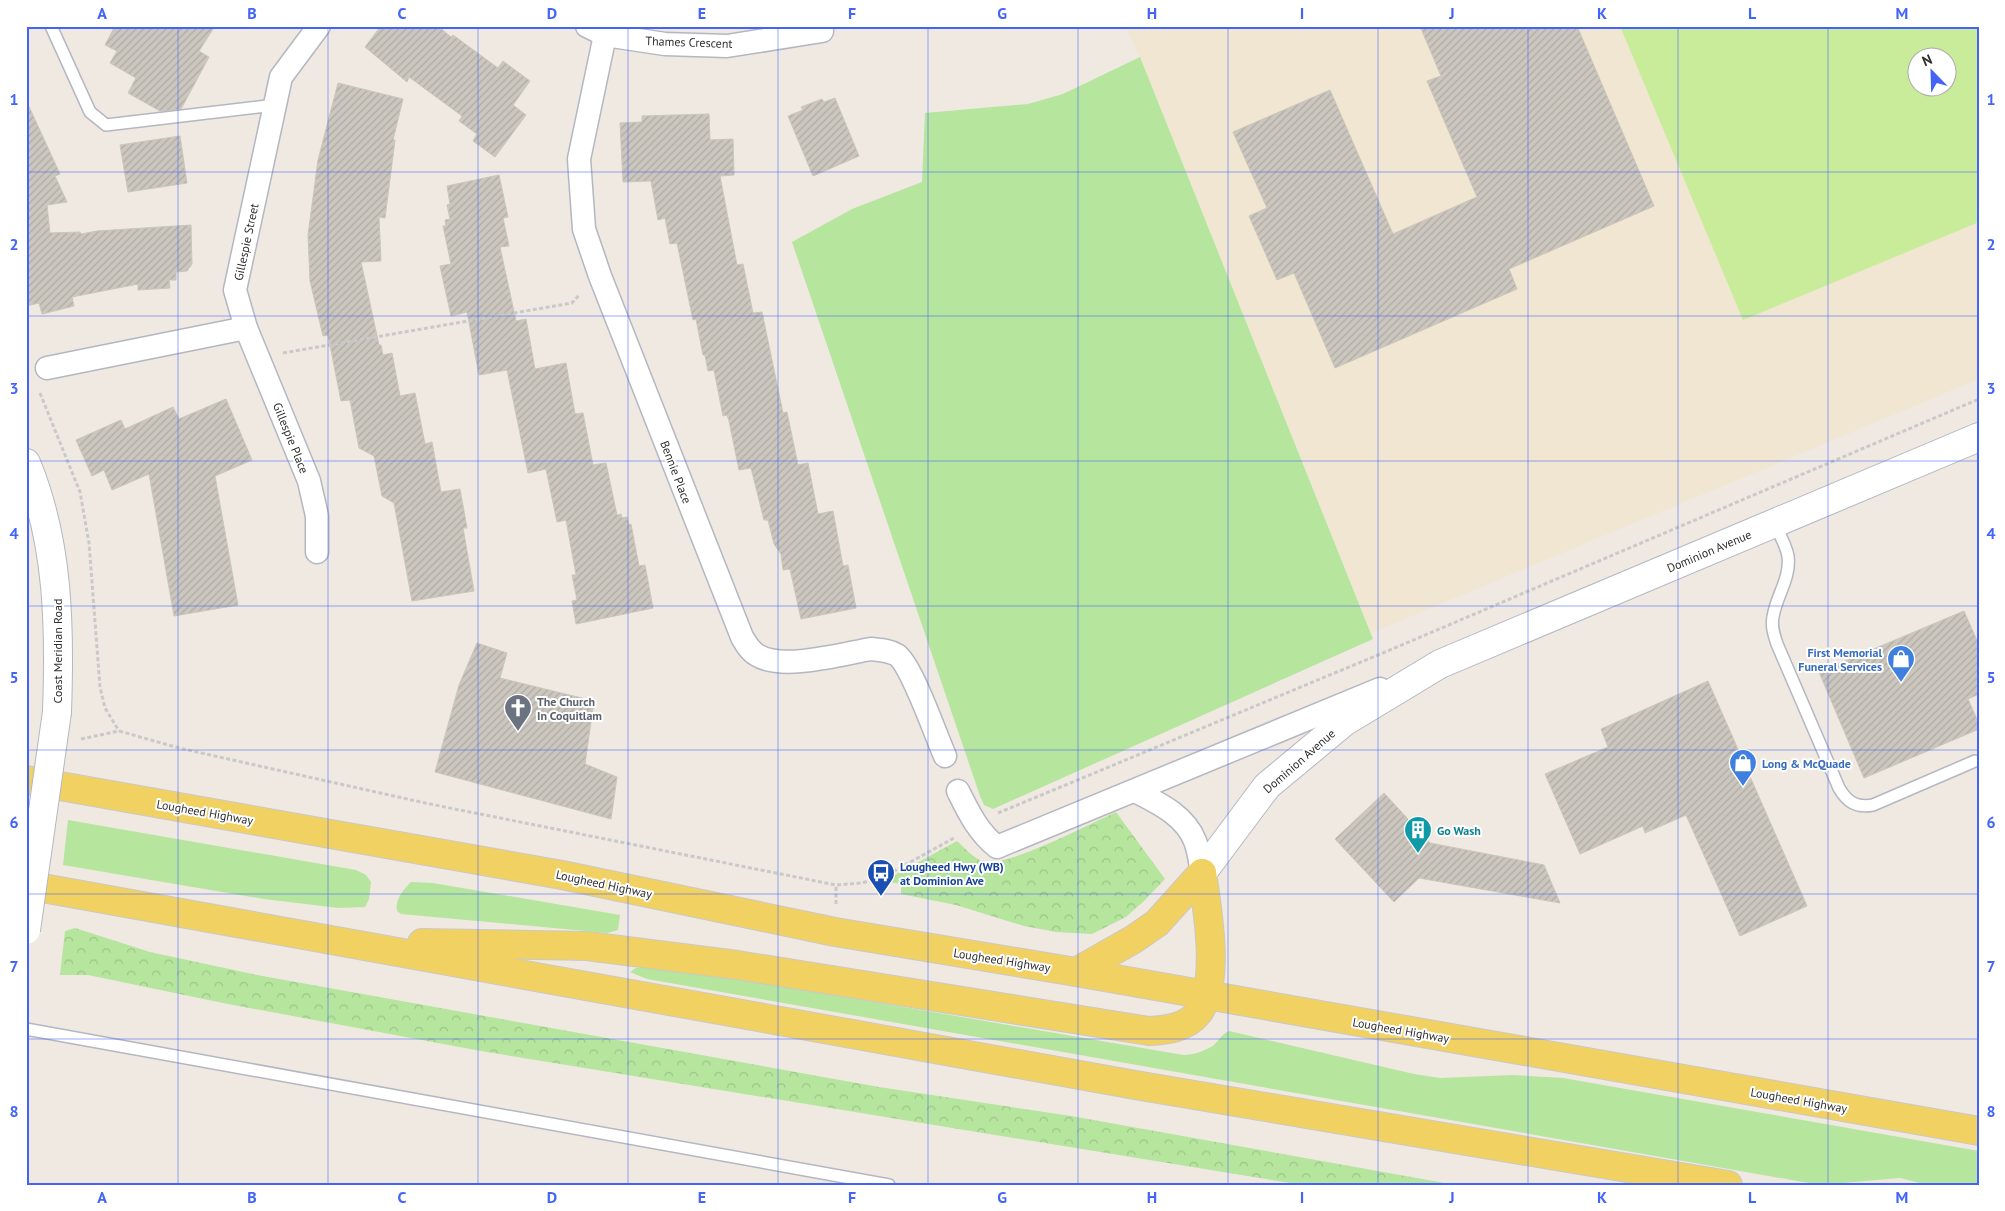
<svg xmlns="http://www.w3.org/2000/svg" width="2005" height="1211" viewBox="0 0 2005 1211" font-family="'PT Sans',sans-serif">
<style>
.education{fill:#f0e6d1;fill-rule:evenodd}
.grass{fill:#b6e59e}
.forest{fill:url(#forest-crowns)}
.pitch{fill:#c9ec9a;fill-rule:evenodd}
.building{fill:url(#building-hatch);stroke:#cbc5ba}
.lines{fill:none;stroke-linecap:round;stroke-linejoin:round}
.service-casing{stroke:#b4b7c1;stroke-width:14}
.minor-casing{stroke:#b4b7c1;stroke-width:25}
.tertiary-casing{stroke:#b4b7c1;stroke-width:30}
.secondary-casing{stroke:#b4b7c1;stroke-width:30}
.primary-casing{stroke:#c9c9c9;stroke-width:30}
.path{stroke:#c9c9c9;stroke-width:3;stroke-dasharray:4 2.5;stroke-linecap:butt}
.service{stroke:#fff;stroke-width:11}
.minor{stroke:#fff;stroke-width:22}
.tertiary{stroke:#fff;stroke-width:28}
.secondary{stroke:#fff;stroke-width:28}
.primary{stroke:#f2d163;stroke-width:28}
.secondary-bridge-casing{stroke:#b4b7c1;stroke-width:30;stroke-linecap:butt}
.secondary-bridge{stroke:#fff;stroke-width:28}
.grid{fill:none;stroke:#4264fb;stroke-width:1;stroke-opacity:0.55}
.labels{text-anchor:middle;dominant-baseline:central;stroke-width:4;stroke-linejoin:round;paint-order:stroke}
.street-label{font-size:12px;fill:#2e2e2e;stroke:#fff}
.shop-label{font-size:12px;font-weight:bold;fill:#366cbe;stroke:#fff;text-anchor:end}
.worship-label{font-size:12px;font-weight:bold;fill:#5b616d;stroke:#fff;text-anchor:start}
.culture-label{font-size:12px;font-weight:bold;fill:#0d838f;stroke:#fff;text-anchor:start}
.transit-label{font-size:12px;font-weight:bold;fill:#164399;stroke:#fff;text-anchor:start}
.neatline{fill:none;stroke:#4264fb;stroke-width:2}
.grid-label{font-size:16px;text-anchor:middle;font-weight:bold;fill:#4264fb}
</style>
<defs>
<pattern id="forest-crowns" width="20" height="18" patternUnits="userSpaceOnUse" patternTransform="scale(1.25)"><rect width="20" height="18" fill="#b6e59e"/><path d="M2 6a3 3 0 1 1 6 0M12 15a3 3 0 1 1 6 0" fill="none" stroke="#9dc588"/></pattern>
<pattern id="building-hatch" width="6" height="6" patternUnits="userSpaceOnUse" patternTransform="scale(1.25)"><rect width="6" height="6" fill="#cbc7bf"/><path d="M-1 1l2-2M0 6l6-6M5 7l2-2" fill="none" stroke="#afaba4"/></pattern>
</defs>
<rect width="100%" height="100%" fill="#efe9e1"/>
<path class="education" d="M1125,26H1979V379L1371,633L1140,57ZM1918,58H1948V88H1918Z"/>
<g class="grass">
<polygon points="1140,57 1373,639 993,809 984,805 980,796 792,242 852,209 922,182 925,113 1028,104 1063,94"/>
<polygon points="68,820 356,870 366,875 371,882 369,899 365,907 339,908 264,899 63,865"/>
<path d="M411,882L433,883L620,915L618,930L607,933L401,914L397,911C395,899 403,890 411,882Z"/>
<path d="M636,968H666L706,973L1183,1055C1194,1055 1205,1051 1214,1045C1219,1040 1222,1034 1229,1031L1414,1074L1440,1078L1513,1075L1563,1078L1979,1151V1185H1928L1900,1178L1820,1185L647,979L630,972Z"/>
</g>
<g class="forest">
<path d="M1116,812L1165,879L1144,901L1126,917L1092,934L1056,932L1024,926L956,905L901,894V884L884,881L957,841C964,847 974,859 984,862C1005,868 1092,823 1116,812Z"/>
<polygon points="75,928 150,952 257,975 879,1087 1071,1116 1456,1185 1302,1185 481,1051 223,1003 88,975 60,975 65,931"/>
</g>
<path class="pitch" d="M1620,26H1979V222L1743,320ZM1918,58H1948V88H1918Z"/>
<g class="building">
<polygon points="115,26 215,26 199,51 209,57 181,109 160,111 128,93 136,78 110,63 117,51 105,45"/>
<polygon points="381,26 438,26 451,37 453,35 498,68 503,61 530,81 513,105 526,115 495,157 473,141 477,134 459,121 462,116 409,77 407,82 365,47"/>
<polygon points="1420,26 1577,26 1654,206 1509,269 1517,289 1335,368 1294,273 1277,280 1249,216 1267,208 1233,132 1330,90 1393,234 1477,197 1427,81 1441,76"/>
<polygon points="338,83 403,99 393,140 395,140 385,218 379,217 381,261 361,262 379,345 381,345 383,355 392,353 400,396 415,393 425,444 432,442 441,492 460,489 467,528 463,528 474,591 412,601 394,503 382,496 374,456 359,448 350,400 341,401 328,335 323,336 310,281 308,235 318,160"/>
<polygon points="835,98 859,156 813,176 788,116 803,110 801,107 822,99 824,102"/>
<polygon points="26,100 60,174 55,176 67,202 47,205 50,233 80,232 81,234 97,231 191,225 192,264 187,271 176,272 176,280 169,280 170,288 138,290 138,284 72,297 74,306 42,314 39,303 26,306"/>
<polygon points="709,114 710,140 733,139 734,175 720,176 737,265 743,264 753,313 762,312 783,413 787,412 798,465 808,463 818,514 833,511 843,566 848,565 856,608 801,619 790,569 783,570 781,554 774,544 768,520 764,520 751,468 739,470 729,421 727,415 723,416 714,370 708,371 705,355 703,355 696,319 693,320 677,243 670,244 665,218 658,220 651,181 623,182 620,123 642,122 642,116"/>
<polygon points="180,136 187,183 128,192 120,145"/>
<polygon points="499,175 508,217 503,218 509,246 500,247 516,321 526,319 535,369 566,363 575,414 583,413 593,465 606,463 617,515 621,514 622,518 627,517 629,525 631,524 639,566 645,565 653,608 576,624 572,601 577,600 572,575 576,575 566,520 557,522 546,469 528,473 507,370 479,375 467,312 451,316 440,266 451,264 443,226 446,226 445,220 450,219 447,205 450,204 447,186"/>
<polygon points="226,399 252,460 215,476 238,605 174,616 149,474 112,490 104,470 92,476 76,440 121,420 125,429 173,407 179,419"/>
<polygon points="1964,611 1979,645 1979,694 1968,699 1979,724 1979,729 1864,778 1819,672"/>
<polygon points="477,643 507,653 500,678 594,701 585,764 617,777 611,819 435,772 459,685"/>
<polygon points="1708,681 1807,906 1740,936 1686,815 1645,833 1643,826 1580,854 1545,774 1608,747 1601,729"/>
<polygon points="1384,793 1430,843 1544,865 1560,903 1419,878 1394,902 1335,839"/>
</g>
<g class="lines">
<defs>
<g id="service">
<polyline points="51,26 90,112 106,125 275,105"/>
<path d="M1774,523C1779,533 1786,545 1788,556C1791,578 1776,596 1773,617C1771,626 1774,635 1777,644L1839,788C1847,802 1856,808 1873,805L1975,761"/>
<polyline points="26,1029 889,1185"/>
</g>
<g id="minor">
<polyline points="587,26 605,35 665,44 727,46 822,31"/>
<path d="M605,35L579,159L584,229L600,276L742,637C746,644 750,651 757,655C782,671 842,654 871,649C880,650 889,650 897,655C912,666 936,736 945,756"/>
<polyline points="47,368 246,328"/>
<polyline points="317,552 317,516 309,481 246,328 235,290 281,77 319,26"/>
<path d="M958,791C969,813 978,832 997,847L1380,689"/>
<path d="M1135,791C1158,803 1185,815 1195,841C1199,851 1200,862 1202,873"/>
</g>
<polyline id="tertiary" points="1202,873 1267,786 1344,722 1440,664 1979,437"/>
<path id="secondary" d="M26,463C59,542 60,628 57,712"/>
<g id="primary">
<polyline points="26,780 562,875 835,932 1076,972 1979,1131"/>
<polyline points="26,885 1135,1085 1728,1185"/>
<path d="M422,943L587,946L737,965L1149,1031C1167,1030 1186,1028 1198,1013C1221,984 1207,907 1202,873"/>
<polyline points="1076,972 1134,939 1157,923 1202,873"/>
</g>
</defs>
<use href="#service" class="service-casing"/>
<use href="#minor" class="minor-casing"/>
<use href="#tertiary" class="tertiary-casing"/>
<use href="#secondary" class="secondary-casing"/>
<use href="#primary" class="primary-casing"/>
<g class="path">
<polyline points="283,353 572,303 579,295"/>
<polyline points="40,393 80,492 89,543 100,687 105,708 119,731"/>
<polyline points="81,739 119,731 179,748 425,803 836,885 862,883 885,876 954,838"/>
<polyline points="998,813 1390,650 1979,399"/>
<polyline points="836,904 836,885"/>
</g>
<use href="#service" class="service"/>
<use href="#minor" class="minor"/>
<use href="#tertiary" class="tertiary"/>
<use href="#secondary" class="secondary"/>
<use href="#primary" class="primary"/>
<defs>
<polyline id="secondary-bridge" points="26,930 57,712"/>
</defs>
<use href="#secondary-bridge" class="secondary-bridge-casing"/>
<use href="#secondary-bridge" class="secondary-bridge"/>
</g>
<path class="grid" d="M178,26V1185M328,26V1185M478,26V1185M628,26V1185M778,26V1185M928,26V1185M1078,26V1185M1228,26V1185M1378,26V1185M1528,26V1185M1678,26V1185M1828,26V1185M26,172H1979M26,316H1979M26,461H1979M26,606H1979M26,750H1979M26,894H1979M26,1039H1979"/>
<defs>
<symbol id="shop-pin" viewBox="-11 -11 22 30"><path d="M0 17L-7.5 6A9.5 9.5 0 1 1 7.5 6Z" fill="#3f7fe0" stroke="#fff"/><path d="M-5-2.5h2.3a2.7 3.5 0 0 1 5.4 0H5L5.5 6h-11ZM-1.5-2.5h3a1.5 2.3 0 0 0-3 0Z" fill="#fff"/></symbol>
<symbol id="church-pin" viewBox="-11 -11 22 30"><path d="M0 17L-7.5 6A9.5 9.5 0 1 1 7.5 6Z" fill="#6b7280" stroke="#fff"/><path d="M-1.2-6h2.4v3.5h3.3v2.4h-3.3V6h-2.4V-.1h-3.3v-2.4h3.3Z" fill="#fff"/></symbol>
<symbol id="building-pin" viewBox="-11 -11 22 30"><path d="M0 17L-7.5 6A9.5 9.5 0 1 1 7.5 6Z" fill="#0f9aa8" stroke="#fff"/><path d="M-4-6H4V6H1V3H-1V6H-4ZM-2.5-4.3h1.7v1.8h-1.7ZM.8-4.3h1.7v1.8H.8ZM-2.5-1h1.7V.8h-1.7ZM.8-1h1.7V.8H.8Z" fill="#fff"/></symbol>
<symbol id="bus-pin" viewBox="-11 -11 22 30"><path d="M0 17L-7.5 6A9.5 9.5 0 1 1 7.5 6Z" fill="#1a4fb4" stroke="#fff"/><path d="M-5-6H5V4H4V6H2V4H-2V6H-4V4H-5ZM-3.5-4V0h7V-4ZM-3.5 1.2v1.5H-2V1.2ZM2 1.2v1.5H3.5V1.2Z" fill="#fff"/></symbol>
</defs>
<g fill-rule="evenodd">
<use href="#shop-pin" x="1885" y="643" width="32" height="43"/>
<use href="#church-pin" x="502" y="692" width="32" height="43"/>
<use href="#shop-pin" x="1727" y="747" width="32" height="43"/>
<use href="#building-pin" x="1402" y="814" width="32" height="43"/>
<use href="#bus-pin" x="865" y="857" width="32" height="43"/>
</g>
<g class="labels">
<g class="street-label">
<text transform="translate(689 42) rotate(2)">Thames Crescent</text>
<text transform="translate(246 242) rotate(-78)">Gillespie Street</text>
<text transform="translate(291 438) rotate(68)">Gillespie Place</text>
<text transform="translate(676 472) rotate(69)">Bennie Place</text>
<text transform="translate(1709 551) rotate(-23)">Dominion Avenue</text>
<text transform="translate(57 651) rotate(-90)">Coast Meridian Road</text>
<text transform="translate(1299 761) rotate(-41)">Dominion Avenue</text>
<text transform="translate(205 812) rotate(10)">Lougheed Highway</text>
<text transform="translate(604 884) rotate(12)">Lougheed Highway</text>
<text transform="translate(1002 960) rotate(9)">Lougheed Highway</text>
<text transform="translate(1401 1030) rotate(10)">Lougheed Highway</text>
<text transform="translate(1799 1100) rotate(10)">Lougheed Highway</text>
</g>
<g class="shop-label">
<text x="1882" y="652">First Memorial<tspan x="1882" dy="14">Funeral Services</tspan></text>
<text x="1762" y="763" text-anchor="start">Long &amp; McQuade</text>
</g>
<g class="worship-label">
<text x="537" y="701">The Church<tspan x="537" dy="14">In Coquitlam</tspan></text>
</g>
<g class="culture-label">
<text x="1437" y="830">Go Wash</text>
</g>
<g class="transit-label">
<text x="900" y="866">Lougheed Hwy (WB)<tspan x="900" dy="14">at Dominion Ave</tspan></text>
</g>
</g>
<rect width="2005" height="1211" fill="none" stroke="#ffffff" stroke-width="55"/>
<g transform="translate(1932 72) rotate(337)"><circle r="24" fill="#ffffff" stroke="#ababab"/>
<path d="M0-4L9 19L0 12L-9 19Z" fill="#4264fb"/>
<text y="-8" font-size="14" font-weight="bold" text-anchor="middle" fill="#2e2e2e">N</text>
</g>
<rect x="28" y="28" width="1950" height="1156" class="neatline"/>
<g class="grid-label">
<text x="102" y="19">A</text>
<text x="252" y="19">B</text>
<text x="402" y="19">C</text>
<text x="552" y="19">D</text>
<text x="702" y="19">E</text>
<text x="852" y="19">F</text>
<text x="1002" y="19">G</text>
<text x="1152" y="19">H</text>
<text x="1302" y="19">I</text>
<text x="1452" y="19">J</text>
<text x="1602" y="19">K</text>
<text x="1752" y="19">L</text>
<text x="1902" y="19">M</text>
<text x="14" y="105">1</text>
<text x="1991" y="105">1</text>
<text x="14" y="250">2</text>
<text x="1991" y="250">2</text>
<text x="14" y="394">3</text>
<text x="1991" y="394">3</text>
<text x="14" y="539">4</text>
<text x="1991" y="539">4</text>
<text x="14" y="683">5</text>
<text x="1991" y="683">5</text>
<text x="14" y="828">6</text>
<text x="1991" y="828">6</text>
<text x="14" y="972">7</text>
<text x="1991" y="972">7</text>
<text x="14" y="1117">8</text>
<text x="1991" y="1117">8</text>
<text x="102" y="1203">A</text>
<text x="252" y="1203">B</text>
<text x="402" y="1203">C</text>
<text x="552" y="1203">D</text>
<text x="702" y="1203">E</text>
<text x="852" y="1203">F</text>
<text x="1002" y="1203">G</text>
<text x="1152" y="1203">H</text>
<text x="1302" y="1203">I</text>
<text x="1452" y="1203">J</text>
<text x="1602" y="1203">K</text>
<text x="1752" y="1203">L</text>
<text x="1902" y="1203">M</text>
</g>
</svg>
